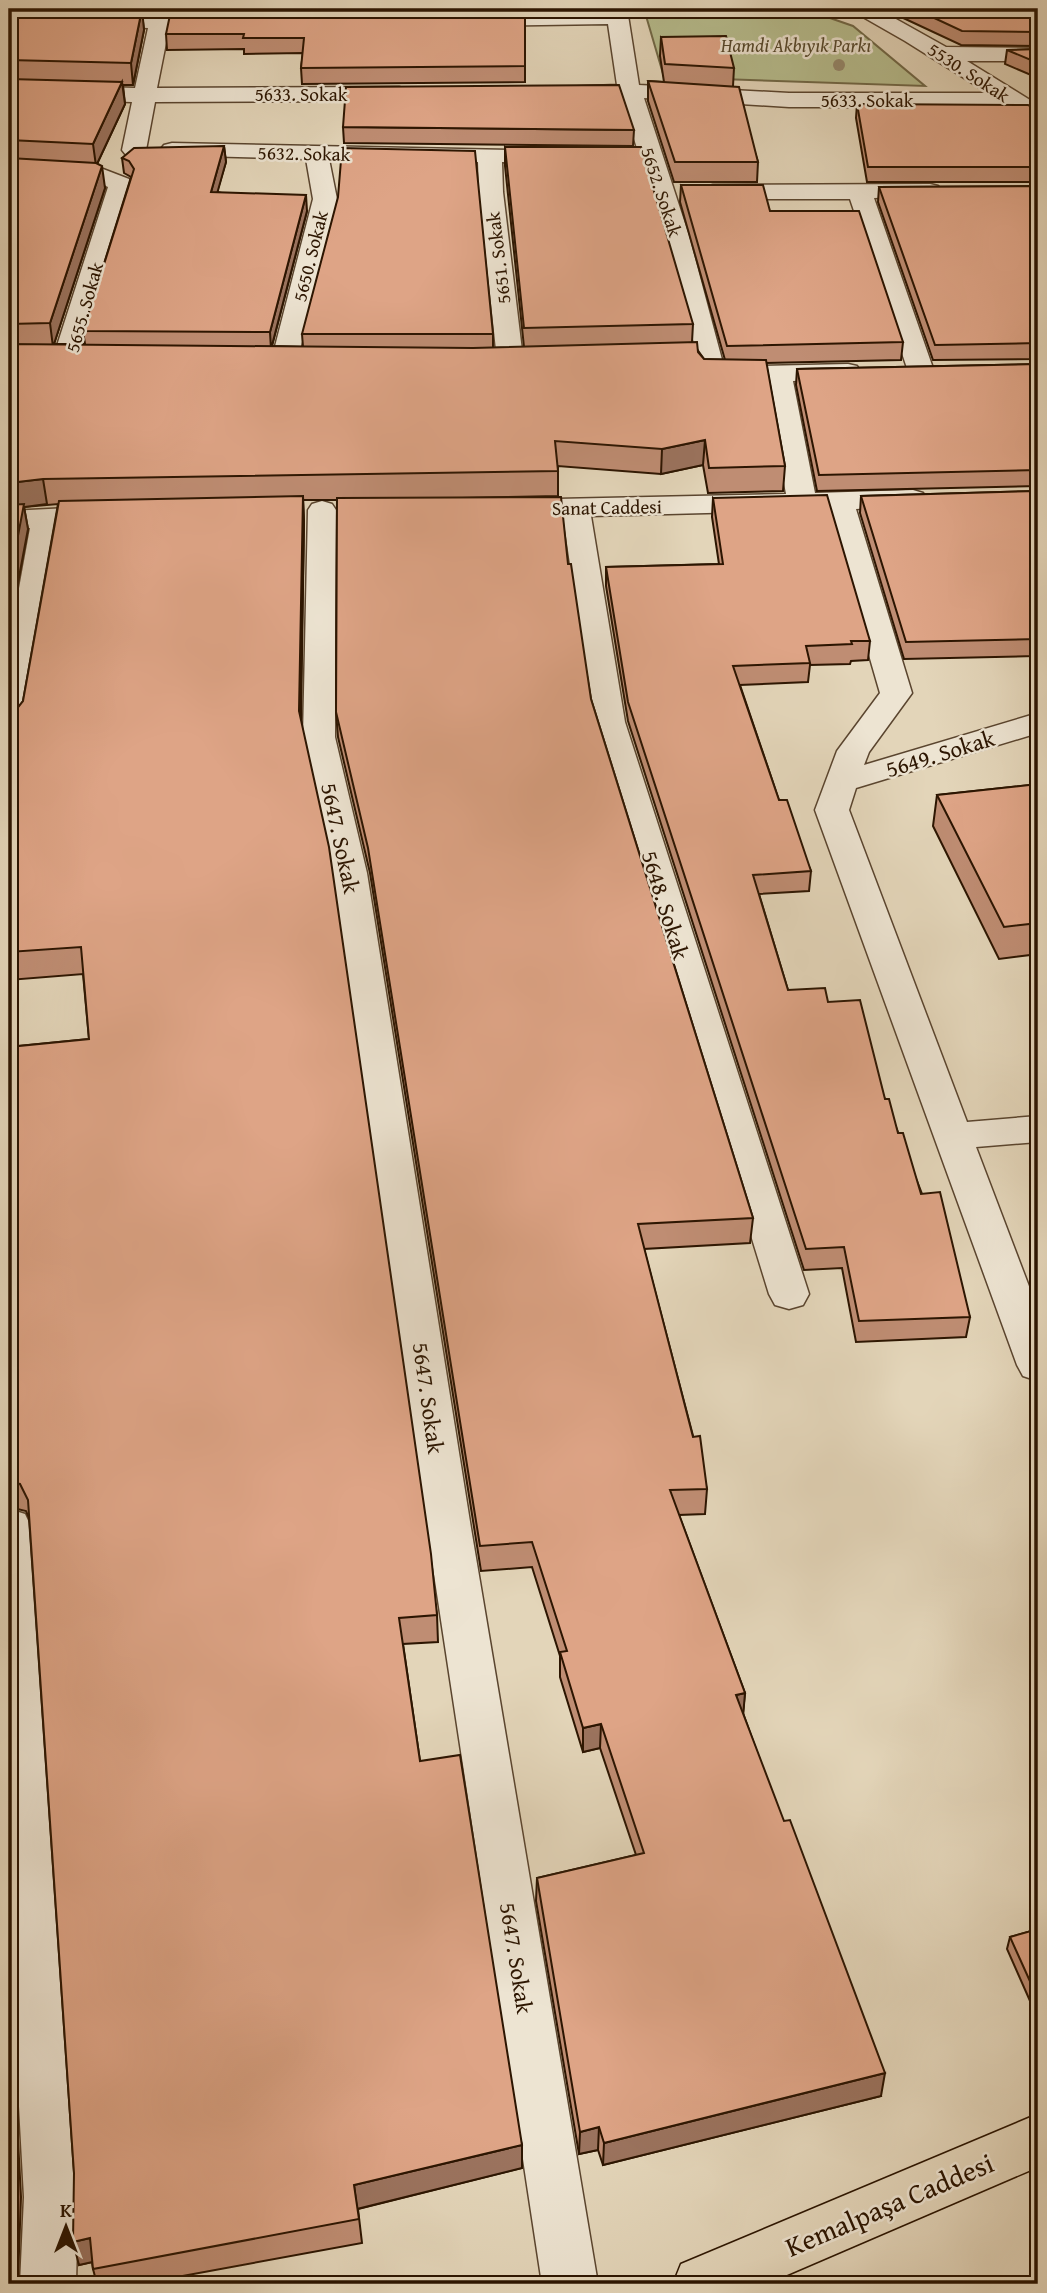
<svg xmlns="http://www.w3.org/2000/svg" width="1047" height="2293" viewBox="0 0 1047 2293" font-family="'Gentium Book Plus',serif">
<style>
.green{fill:#b6bc8d;stroke:#716847;stroke-width:2}
.lines{fill:none;stroke-linecap:round;stroke-linejoin:round}
.street-casing{stroke:#5a452f;stroke-width:3}
.primary-casing{stroke:#2c1501;stroke-width:3}
.street{fill:#ede4d2;fill-rule:evenodd}
.primary{fill:#e3d5b9;fill-rule:evenodd}
.tree{fill:#95876b}
.wall{fill:#bf8d73;stroke:#2c1501;stroke-width:2}
.shaded-wall{fill:#9b735e;stroke:#2c1501;stroke-width:2}
.building{fill:#dea486;stroke:#2c1501;stroke-width:2}
.labels{text-anchor:middle;dominant-baseline:central;stroke-width:5;stroke-linejoin:round;paint-order:stroke}
.far-park-label{font-size:19px;font-style:italic;fill:#55472b;stroke:#ede4d2}
.far-street-label{font-size:19px;fill:#2c1501;stroke:#ede4d2}
.street-label{font-size:23px;fill:#2c1501;stroke:#ede4d2}
.near-street-label{font-size:28px;fill:#2c1501;stroke:#ede4d2}
</style>
<rect width="100%" height="100%" fill="#e3d5b9"/>
<filter id="stains"><feTurbulence type="fractalNoise" baseFrequency=".00286" numOctaves="4"/><feColorMatrix values="0 0 0 0 .2 0 0 0 0 .09 0 0 0 0 .02 0 0 0 .5 -.17"/></filter>
<radialGradient id="worn" r=".72"><stop offset=".6" stop-color="#630" stop-opacity="0"/><stop offset="1" stop-color="#630" stop-opacity=".3"/></radialGradient>
<polygon class="green" points="644,9 804,9 853,26 925,86 664,77"/>
<g class="lines">
<defs>
<g id="street">
<polygon points="152,9 172,9 171,15 220,15 228,16 231,21 228,26 220,27 169,28 157,88 399,87 407,89 410,94 407,99 399,101 155,102 146,150 142,155 126,155 122,150 132,102 9,98 9,84 135,88 148,28 9,22 9,10 133,16 150,15"/>
<polygon points="606,9 627,9 639,85 789,93 988,93 905,41 856,13 853,9 878,9 946,47 1038,48 1038,61 967,61 1038,105 1038,122 1009,107 789,107 644,98 689,236 724,367 848,364 857,366 861,372 857,378 793,381 815,493 913,490 923,493 927,499 923,505 856,509 912,693 869,752 864,765 1038,713 1038,733 856,788 849,810 967,1122 1038,1116 1038,1142 976,1147 1038,1310 1038,1381 1023,1376 1017,1365 815,810 837,751 880,693 827,510 591,516 625,722 809,1294 803,1305 789,1309 775,1305 769,1294 593,722 563,516 511,518 501,515 497,509 501,503 511,500 786,494 766,382 712,383 703,381 699,375 698,363 637,362 633,356 637,350 695,347 665,236 621,98 571,99 563,97 560,92 563,87 617,85 608,24 473,26 465,25 462,20 465,15 473,14 606,12"/>
<polygon points="172,143 565,151 569,156 565,161 557,163 502,162 503,192 523,359 519,365 510,367 501,365 497,359 479,192 478,162 329,159 337,199 298,358 294,364 285,366 276,364 272,358 313,199 306,159 164,155 160,150 164,145"/>
<path d="M103,169L129,179L133,184L82,350L112,352L116,358L112,364C95,368 74,368 57,364L53,358L108,187L95,181L91,176L95,171Z"/>
<polygon points="930,184 938,186 942,191 938,196 874,198 934,371 930,377 921,379 912,377 908,371 850,199 713,199 705,197 701,192 705,187 713,185"/>
<polygon points="322,501 332,504 336,510 335,737 367,873 471,1528 598,2284 542,2284 427,1528 333,873 303,737 308,510 312,504"/>
<polygon points="108,506 118,509 122,515 118,521 60,526 25,727 20,734 9,737 9,643 30,528 9,529 9,511"/>
<polygon points="9,1509 25,1514 31,1527 78,2197 76,2284 20,2284 24,2197 9,1925"/>
</g>
<polygon id="primary" points="1038,2114 1038,2167 766,2284 673,2284 681,2264"/>
</defs>
<use href="#street" class="street-casing"/>
<use href="#primary" class="primary-casing"/>
<use href="#street" class="street"/>
<use href="#primary" class="primary"/>
</g>
<circle class="tree" cx="839" cy="65" r="6"/>
<g class="wall">
<polygon points="9,9 150,9 148,12 142,13 144,30 133,85 123,85 125,104 97,164 105,188 54,344 85,344 83,331 131,177 124,173 122,158 224,146 226,162 217,192 307,211 272,346 303,347 302,334 493,334 493,348 524,347 505,166 505,147 693,324 692,342 704,359 725,360 680,202 681,185 770,211 903,342 901,360 766,363 785,466 783,491 708,493 703,465 661,474 558,466 558,496 466,498 568,564 591,699 753,1218 750,1243 644,1249 707,1489 705,1514 679,1515 745,1693 743,1713 881,2096 603,2165 598,2150 579,2154 536,1901 537,1878 636,1855 600,1748 583,1752 560,1677 560,1656 532,1567 481,1571 370,873 338,737 336,712 337,500 303,500 304,522 301,721 437,1615 438,1642 403,1644 420,1761 522,2145 522,2168 358,2209 362,2243 139,2284 97,2284 93,2269 92,2262 79,2265 74,2173 29,1518 26,1511 9,1507 9,1047 89,1039 83,974 9,980 9,712 16,710 23,701 58,504 24,507 28,529 9,630"/>
<polygon points="173,9 525,9 525,10 174,12"/>
<polygon points="884,9 1038,9 1038,46 961,45"/>
<polygon points="525,12 525,82 302,84 301,68 303,53 244,54 244,49 167,50 166,34"/>
<polygon points="661,37 734,68 733,86 758,162 757,182 674,182 648,101 648,81 664,82 660,56"/>
<polygon points="1038,49 1038,78 1005,64 1007,50"/>
<polygon points="857,104 1038,109 1038,182 867,182 856,118"/>
<polygon points="343,127 634,130 633,146 344,143"/>
<polygon points="1038,186 1038,359 933,360 878,202 879,187"/>
<polygon points="1038,364 1038,486 817,491 796,385 797,369"/>
<polygon points="1038,491 1038,655 1035,656 904,659 860,513 861,496"/>
<polygon points="713,498 870,641 868,660 851,661 850,664 810,665 808,682 740,685 779,800 811,871 809,891 759,894 788,990 828,1002 885,1099 970,1317 966,1337 856,1342 842,1268 804,1270 628,721 606,586 606,567 719,564 712,517"/>
<polygon points="1038,784 1038,954 999,959 933,826 937,795"/>
<polygon points="1038,1929 1038,2019 1007,1949 1010,1937"/>
</g>
<g class="shaded-wall">
<polygon points="142,9 144,30 133,85 131,63"/>
<polygon points="122,82 125,104 96,166 93,144"/>
<polygon points="224,146 226,162 213,208 211,192"/>
<polygon points="102,166 105,188 53,347 50,323"/>
<polygon points="306,195 307,211 271,349 270,332"/>
<polygon points="705,440 703,465 661,474 662,449"/>
<polygon points="43,479 47,504 24,507 28,529 9,630 9,483"/>
<polygon points="303,496 304,522 300,738 299,711"/>
<polygon points="1038,639 1038,655 1035,656"/>
<polygon points="745,1693 743,1717 736,1695"/>
<polygon points="601,1724 600,1748 583,1752 583,1728"/>
<polygon points="9,1968 21,2197 18,2279 9,2281"/>
<polygon points="885,2073 881,2096 603,2165 604,2143"/>
<polygon points="599,2127 598,2150 579,2154 580,2132"/>
<polygon points="522,2145 522,2168 357,2209 354,2185"/>
<polygon points="90,2238 97,2261 79,2265 73,2242"/>
</g>
<g class="building">
<polygon points="9,9 142,9 131,63 9,60"/>
<polygon points="915,9 1038,9 1038,32 962,31"/>
<polygon points="525,12 525,66 301,68 304,38 243,38 244,34 166,34 170,15"/>
<polygon points="726,36 734,68 665,64 661,37"/>
<polygon points="1038,49 1038,63 1007,50"/>
<polygon points="9,79 122,82 93,144 9,140"/>
<polygon points="648,81 739,87 758,162 675,162"/>
<polygon points="619,85 634,130 343,127 346,87"/>
<polygon points="857,104 1028,105 1038,109 1038,167 868,167"/>
<polygon points="224,146 211,192 306,195 270,332 83,331 134,169 129,161 122,158 134,148"/>
<polygon points="505,147 641,147 693,324 524,328"/>
<polygon points="342,148 475,151 493,334 302,334 338,197"/>
<polygon points="9,158 96,163 102,166 50,323 9,324"/>
<polygon points="681,185 763,185 770,211 859,211 903,342 727,346"/>
<polygon points="1038,186 1038,343 935,345 879,187"/>
<polygon points="697,342 698,352 704,359 766,360 785,466 709,468 705,440 662,449 555,441 558,471 43,479 9,483 9,344 473,348"/>
<polygon points="1038,364 1038,470 819,475 797,369"/>
<polygon points="1038,491 1038,639 906,642 861,496"/>
<polygon points="827,495 870,641 851,641 852,644 806,646 810,663 733,666 779,800 787,800 811,871 753,875 788,990 825,988 828,1002 860,1000 885,1099 889,1099 898,1133 903,1133 921,1194 940,1192 970,1317 859,1321 844,1247 806,1249 628,702 606,567 723,564 713,498"/>
<polygon points="303,496 299,711 329,847 431,1554 437,1615 399,1618 420,1761 460,1755 522,2145 354,2185 359,2219 93,2269 90,2238 73,2242 74,2173 28,1500 20,1484 9,1482 9,1047 89,1039 81,947 9,952 9,712 16,710 23,701 59,501"/>
<polygon points="561,497 568,564 571,564 591,699 753,1218 638,1224 693,1437 700,1436 707,1489 670,1490 745,1693 736,1695 784,1821 790,1820 885,2073 604,2143 599,2127 580,2132 537,1878 644,1853 601,1724 583,1728 560,1652 567,1651 532,1542 480,1546 368,848 336,712 337,498"/>
<polygon points="24,504 9,583 9,505"/>
<polygon points="1038,784 1038,923 1004,927 937,795"/>
<polygon points="1038,1929 1038,1999 1010,1937"/>
<polygon points="9,2073 14,2173 10,2256 9,2256"/>
</g>
<g class="labels">
<g class="far-park-label">
<text x="796" y="45">Hamdi Akbıyık Parkı</text>
</g>
<g class="far-street-label">
<text transform="translate(969 72) rotate(33)">5530. Sokak</text>
<text x="301" y="94">5633. Sokak</text>
<text x="867" y="100">5633. Sokak</text>
<text transform="translate(304 153) rotate(1)">5632. Sokak</text>
<text transform="translate(662 192) rotate(72)">5652. Sokak</text>
<text transform="translate(310 256) rotate(-76)">5650. Sokak</text>
<text transform="translate(498 258) rotate(-97)">5651. Sokak</text>
<text transform="translate(84 307) rotate(-74)">5655. Sokak</text>
<text transform="translate(607 507) rotate(-1)">Sanat Caddesi</text>
</g>
<g class="street-label">
<text transform="translate(940 753) rotate(-17)">5649. Sokak</text>
<text transform="translate(341 838) rotate(78)">5647. Sokak</text>
<text transform="translate(666 905) rotate(73)">5648. Sokak</text>
<text transform="translate(429 1398) rotate(82)">5647. Sokak</text>
<text transform="translate(517 1958) rotate(81)">5647. Sokak</text>
</g>
<g class="near-street-label">
<text transform="translate(889 2204) rotate(-23)">Kemalpaşa Caddesi</text>
</g>
</g>
<rect width="1047" height="2293" fill="none" stroke="#e3d5b9" stroke-width="35"/>
<rect x="10" y="10" width="1026" height="2272" fill="none" stroke="#2c1501" stroke-width="3.5"/>
<rect x="18" y="18" width="1012" height="2258" fill="none" stroke="#2c1501" stroke-width="2"/>
<g transform="translate(66 2227)" stroke="#ede4d2" stroke-width="5" paint-order="stroke">
<path d="M0-5L12 26L0 18L-12 26Z" fill="#2c1501"/>
<text y="-10" font-size="19" font-weight="bold" text-anchor="middle" fill="#2c1501">K</text>
</g>
<rect width="100%" height="100%" filter="url(#stains)"/>
<rect width="100%" height="100%" fill="url(#worn)"/>
</svg>
